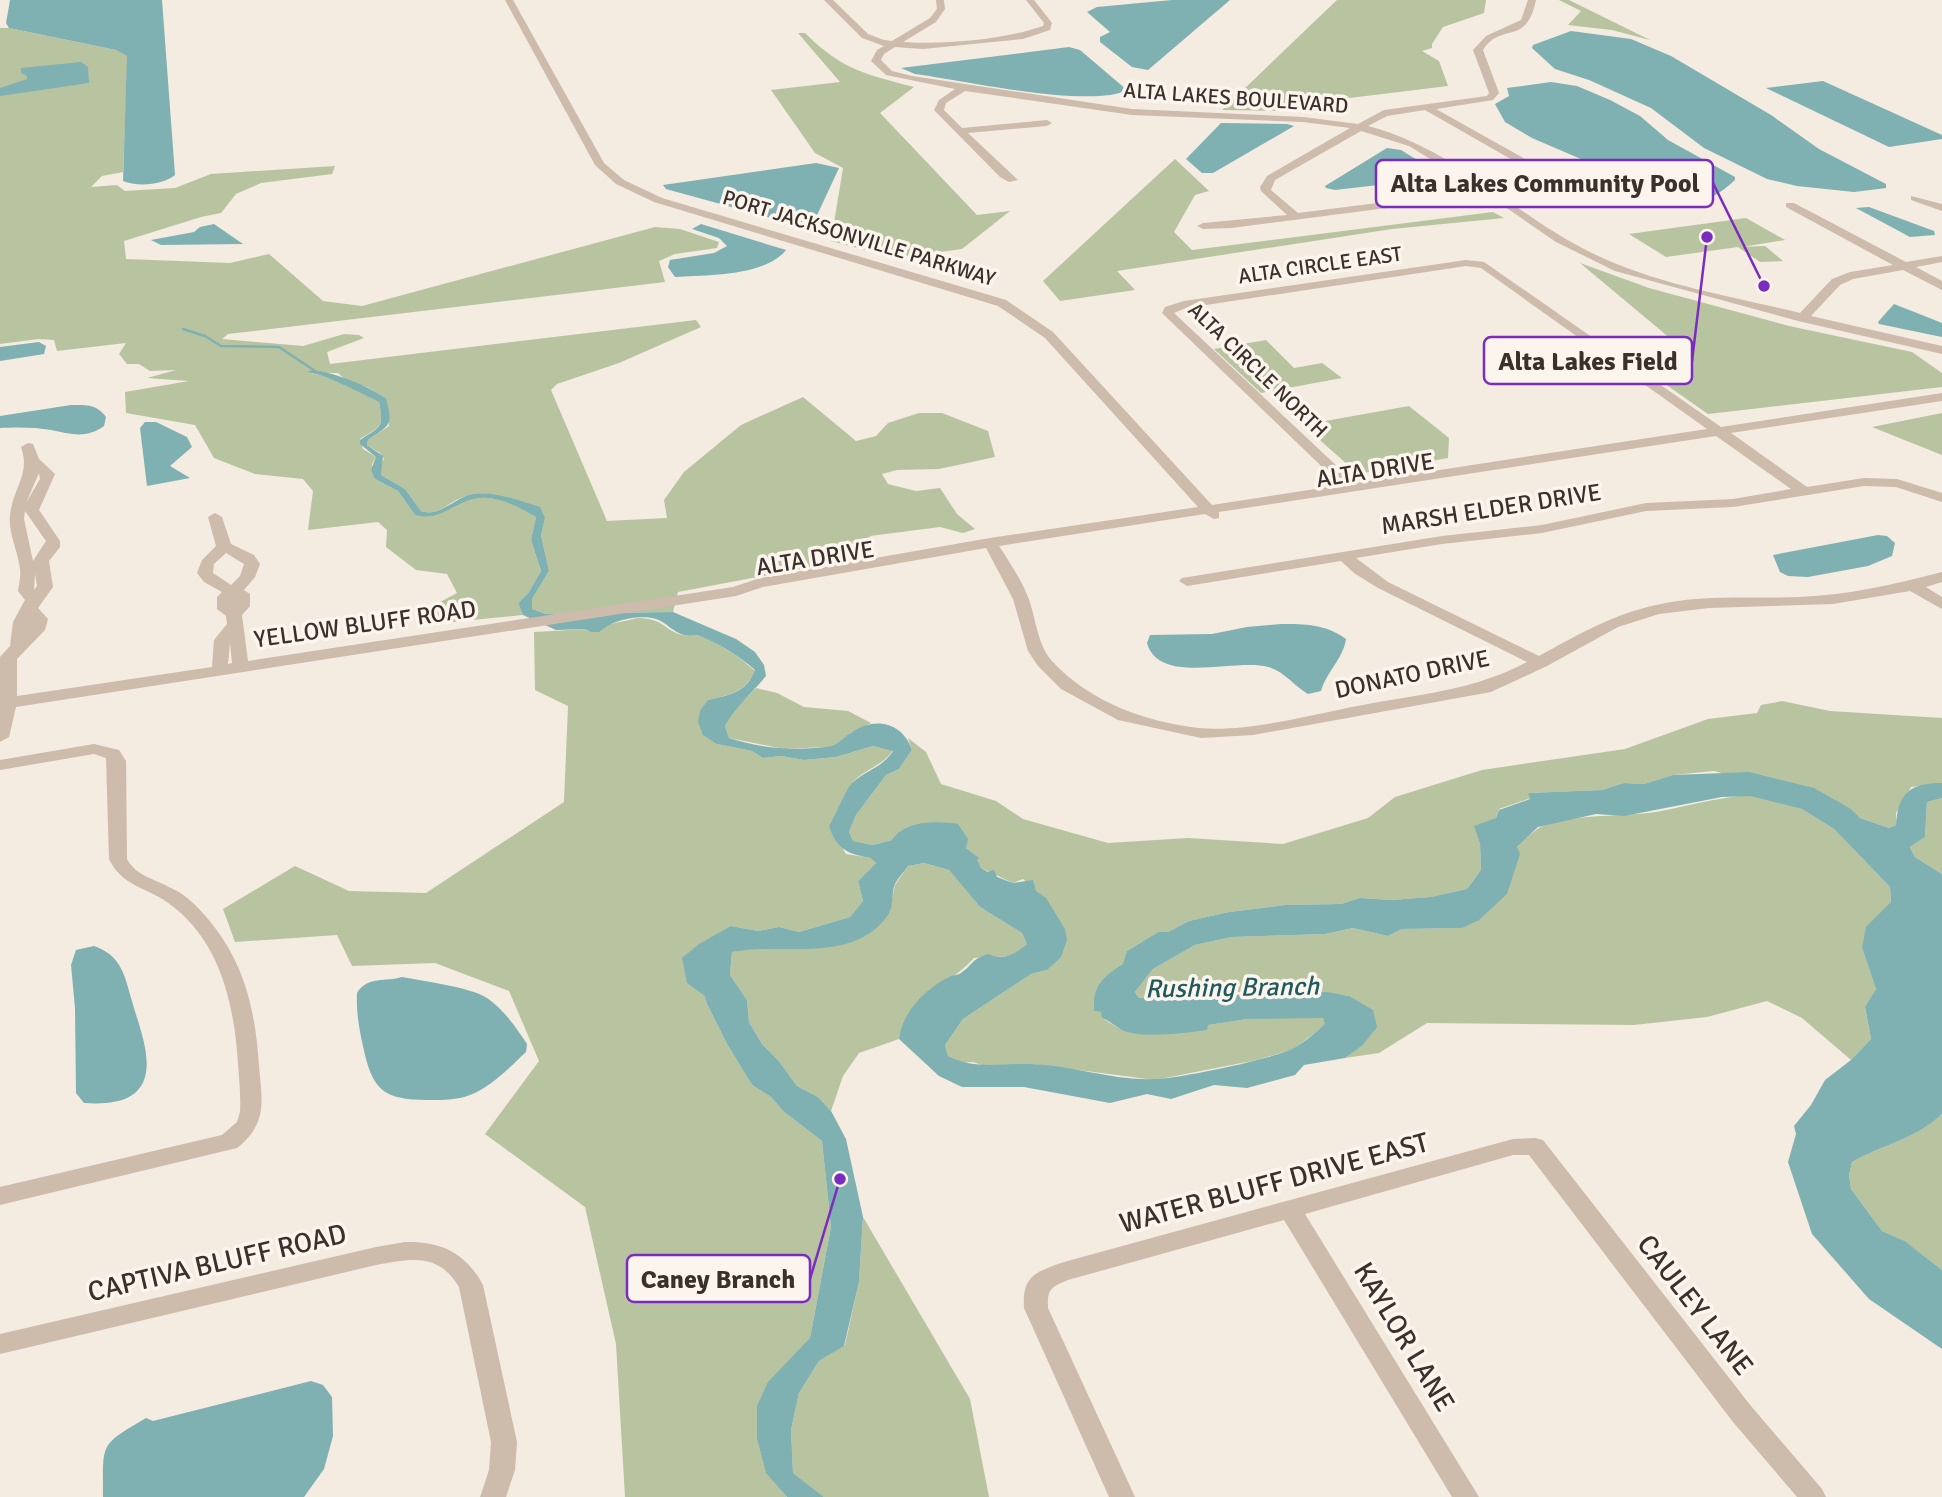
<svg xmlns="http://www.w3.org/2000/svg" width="1942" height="1497" viewBox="0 0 1942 1497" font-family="Signika,sans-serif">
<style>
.green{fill:#b8c4a0}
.water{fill:#7fb0b2}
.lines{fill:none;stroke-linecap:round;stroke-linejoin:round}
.stream{stroke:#7fb0b2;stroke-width:2.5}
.minor{fill:#cdbbac;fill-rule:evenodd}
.labels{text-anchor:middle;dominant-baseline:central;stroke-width:7;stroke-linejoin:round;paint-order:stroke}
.far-street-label{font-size:21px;fill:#3b302b;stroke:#fbf5ee}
.street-label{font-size:24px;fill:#3b302b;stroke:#fbf5ee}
.water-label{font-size:26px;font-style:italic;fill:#1f5a5e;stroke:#fbf5ee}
.near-street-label{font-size:28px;fill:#3b302b;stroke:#fbf5ee}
.leader{fill:none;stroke:#7b2cbf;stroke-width:2.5}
.callout-dot{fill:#7b2cbf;stroke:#fbf5ee;stroke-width:2.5}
.callout{fill:#fbf5ee;stroke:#7b2cbf;stroke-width:2.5}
.callout-label{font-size:26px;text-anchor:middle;font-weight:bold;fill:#3b302b}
</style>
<rect width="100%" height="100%" fill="#f4ebe1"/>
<g class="green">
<polygon points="1337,0 1486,0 1484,13 1443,27 1432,44 1432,48 1422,51 1439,61 1448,86 1341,99 1320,108 1303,107 1296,111 1222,110"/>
<polygon points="1559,0 1569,0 1650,40 1612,30 1568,25 1581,11"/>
<path d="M0,28H9L116,50L128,56L123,172L102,176L91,187L117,185L125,191L175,188L211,174L335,166L332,174L261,183L236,194L221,213L201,217L124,241L126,259L230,263L269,254L323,301L362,306L655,227L680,229L719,242L717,248L675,254L659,261L665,282L228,334L222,339L303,346L344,334L359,335L364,338L327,352L330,364L696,320L701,327L619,363L557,384L551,390L607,521L667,518L664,500L684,472L741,425L803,397L856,441L876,436L888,423L919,413H942L988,431L995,457L939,469L897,470L882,474L888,484L916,491L940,488L957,514L975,529L963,533L940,527L870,536L874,555L678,592L673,612L546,614L532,609V599L549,571L541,535L545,518C519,505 492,487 461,498C447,503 438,517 421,511L405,489L381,475L380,465L384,459L380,453L367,445L368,440L389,426L386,398L367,387L347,381L338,373H309C328,375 361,392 379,402C384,427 381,426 360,439L363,449L376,457L372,464L375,479L398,491L415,515C441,516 440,513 462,502C488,490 514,504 536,517L531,540L541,571L529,592L518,603L523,615L432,624L429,608L457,593L447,574L416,570L386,547L387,530L378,522L308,530L313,491L303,479L255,474L214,458L195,425L126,413L125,392L189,381L147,378L176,370L150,371L139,364H127L119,354L126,343L57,351L54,340L39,339L0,344Z"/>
<path d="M798,33H805C842,70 865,74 914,87L880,113L977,215L1010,211L962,249L895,258L831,241L843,168L815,153L771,90L840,82Z"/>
<polygon points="1175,159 1209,191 1195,195 1174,232 1192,250 1493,212 1504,218 1392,229 1117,271 1135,290 1060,301 1043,281"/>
<polygon points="1746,218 1785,240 1742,247 1765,246 1783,261 1760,262 1738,247 1666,257 1629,234"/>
<polygon points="1580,263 1649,288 1789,326 1912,352 1942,373 1942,387 1708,414 1635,363 1683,349"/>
<polygon points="1266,340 1294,368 1322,363 1342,378 1261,393 1214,349"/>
<polygon points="1409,406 1449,438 1448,458 1358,474 1303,425"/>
<polygon points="1942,413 1942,455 1872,427"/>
<path d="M638,618C666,619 664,631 683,635C689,637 694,634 700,636C720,643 739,657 755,671C745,692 730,695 708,700L717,744L752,751L763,758L781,756L804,760L836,757L873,746L893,750C883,767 860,770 850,786C841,799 838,813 829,826L846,854L872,858L876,863L858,881L863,901L850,917L799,932L779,927L758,931L731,926L706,996L707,1004L727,1044L752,1085L771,1097L783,1111L822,1141L831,1227L810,1338L797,1354L757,1439L766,1472L787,1497H625L616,1344L585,1207L485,1134L539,1061L509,991L435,963L352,966L337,935L235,942L223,909L295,866L349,891L426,893L564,802L568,706L535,690L534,632L587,629L600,632L606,625Z"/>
<polygon points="756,688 777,693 804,707 848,711 871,723 850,733 843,742 828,747 784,749 729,738 725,726 733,711"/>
<path d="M1782,701L1830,711L1942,718V783L1911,787L1896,813V825L1889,828L1860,818L1840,804L1714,771L1673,775L1644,784L1624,783L1602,790L1528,793L1531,798L1499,809L1496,818L1485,824L1480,843L1481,870L1467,889L1432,897L1391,900L1360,898L1341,904L1285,905L1229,912L1189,921L1168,932H1158L1127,951L1124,964C1105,975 1091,986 1094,1011L1102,1012V1018L1122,1030L1208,1025L1248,1019L1318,1016L1323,1018L1326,1024L1294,1049L1257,1060L1155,1080L1032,1064L987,1067L973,1062L960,1063L948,1056L945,1045L963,1019L1031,974L1047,970L1036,891L1023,879L1013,883L981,868L976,860L978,858L966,848L892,840L873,845L853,841L849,832L856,815L886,775L899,769L912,750L908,738L926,752L941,784L996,801L1023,819L1108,843L1188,838L1283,844L1368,818L1395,797L1482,770L1625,749L1708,719L1757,713L1761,705Z"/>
<path d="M1751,795L1802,809L1834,829L1890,887L1891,902L1862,948L1876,989L1865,1008L1871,1039L1851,1060L1802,1018L1767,1001L1707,1017L1634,1025L1427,1023L1379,1053L1345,1058L1362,1046L1349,996C1286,985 1203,995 1139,998L1135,992L1153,969L1195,945L1232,937L1325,934L1353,928L1388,936L1402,929L1462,928C1484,895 1504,854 1536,830C1558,813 1627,817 1656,812C1688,806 1718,797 1751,795Z"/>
<polygon points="1942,798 1942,874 1915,857 1910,847 1925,837 1927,802"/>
<path d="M924,863L949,870L980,907L1022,933L1027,944L1011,956L974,958C953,982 903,1005 899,1039L859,1053L843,1076L831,1111L818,1097L797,1086L778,1060L762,1044L749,1022L747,1000L730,975L732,952L889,913L895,885L908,866Z"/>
<path d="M1942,1114V1270L1905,1241L1882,1231L1851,1189L1849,1175L1852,1162C1882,1145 1916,1139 1942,1114Z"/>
<polygon points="863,1217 970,1399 989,1497 824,1497 793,1473 791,1430 799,1393 819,1361 845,1345 859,1282"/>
</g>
<g class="water">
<path d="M10,0H162L175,175C163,185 138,187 123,181L127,56L116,50L9,28L6,23Z"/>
<polygon points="1172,0 1230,0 1148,70 1132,67 1100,42 1100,37 1110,32 1087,12 1097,7"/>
<polygon points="1571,31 1631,39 1671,56 1771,115 1819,149 1886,184 1886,188 1854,192 1797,186 1767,179 1704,148 1651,108 1589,80 1555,69 1532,48 1533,45"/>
<path d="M1069,47L1080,50L1127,90C1091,109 961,80 915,74L901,68Z"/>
<polygon points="81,62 88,67 89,83 0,96 0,88 27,79 27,76 21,73 21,68"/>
<polygon points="1823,81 1942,135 1942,139 1889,147 1766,88"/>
<path d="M1551,82L1577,86L1610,100L1640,116L1668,140L1735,177V180C1719,195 1704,204 1681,202L1532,138L1505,122L1495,104L1509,96L1507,88Z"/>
<polygon points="1221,123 1287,124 1294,126 1213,173 1202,173 1186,159"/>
<polygon points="1387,148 1401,150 1440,174 1439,178 1335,190 1326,188 1325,186"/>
<polygon points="816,163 839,168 812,226 807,228 666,189 663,185"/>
<polygon points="1869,207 1934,231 1935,235 1910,237 1856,208"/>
<polygon points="214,224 243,244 161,245 151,240 194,232 200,227"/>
<path d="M701,224L786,250C766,276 706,275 675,277L668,267L670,260L714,253L727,246L719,238L692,229Z"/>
<polygon points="1894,304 1942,323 1942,337 1879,324 1878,322"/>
<polygon points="39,342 46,346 44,354 0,361 0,347"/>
<path d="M313,370C339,374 363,384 386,398C393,426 391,424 368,440L367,445L383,456L381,475L405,489L421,511C440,518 455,497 473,494C496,491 519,501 540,507L545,518L541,535L549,571L532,599V609L546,614L673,612L736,639L755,652L764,665L766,676C752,693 735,707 725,726L729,738C760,748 793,751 825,747C839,746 842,738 852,732C876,716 903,723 912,750L899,769L886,775L856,815L849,832L853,841L873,845L892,840C906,820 936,821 958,824L968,839L966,848L979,858L977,860L981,868L988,872L994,870L997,877L1013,883L1033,880L1036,891L1046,898L1065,929L1067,940L1061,957L1047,970L1031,974L963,1019L945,1045L948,1056C974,1070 1002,1063 1031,1064C1072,1065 1113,1081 1154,1079C1177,1079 1278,1058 1296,1047C1306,1041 1316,1032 1325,1024L1323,1018L1248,1019L1208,1025L1207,1030C1187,1033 1140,1039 1122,1030C1115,1026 1110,1021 1102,1018L1101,1012L1094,1011C1091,986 1105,975 1123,964L1127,951L1158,932H1168L1189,921L1229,912L1285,905L1341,904L1360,898L1391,900L1431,897L1467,889L1481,870L1480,843L1474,826L1496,818L1499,810L1530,799L1528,793L1602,790L1624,783L1644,784L1673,775L1749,772L1814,788L1851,809L1860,818L1889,828L1896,825C1898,793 1910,783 1942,783V798L1927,802L1925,837L1910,847L1915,857L1942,874V1114C1916,1139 1882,1145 1852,1162L1849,1175L1851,1189L1882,1231L1905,1241L1942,1270V1349L1869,1299L1812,1234L1788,1162L1796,1134L1794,1126L1811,1105L1825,1080L1851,1060L1871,1039L1865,1007L1876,989L1862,948L1866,927L1891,902L1890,887L1834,829L1802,809L1751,796L1722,797L1624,816L1596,814L1538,827L1517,847L1520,854L1507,894L1479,920L1462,928L1402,929L1388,936L1353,928L1325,934L1232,937L1195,945L1153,969L1135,992L1139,998L1327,992L1349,996L1373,1010L1377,1027L1362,1046L1345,1058L1304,1065L1295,1075L1247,1088L1214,1085L1171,1099L1147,1094L1110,1103L1024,1087H962L939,1076L899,1039C902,1012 926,988 951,976C954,975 958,975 961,973C974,964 970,960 988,954C1005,961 1014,954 1027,944L1022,933L980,907L949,870L924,863L908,866C904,872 898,878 895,884C891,893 894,906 888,915C853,965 783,942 732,952L730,975L747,1000L749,1022L762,1044L778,1060L797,1086L818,1097L831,1111L846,1139L863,1217L859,1282L844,1346L819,1361L799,1393L791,1430L793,1473L824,1497H787L766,1473L757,1439V1406L768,1382L810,1338L831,1227L822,1141L783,1111L771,1097L752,1085L727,1044L707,1004L705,996L687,983L682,958L699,944L731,926L758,931L779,927L799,932L850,917L863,901L858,881L876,863L871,858C848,854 837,850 829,826C836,815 846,788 853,782C867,770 883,767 893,751L873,746L836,757L804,760L781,756L763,758L752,751L717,744L703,735L698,722L700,711L708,700C729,695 746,693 755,670C739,656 720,644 700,636C695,634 690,637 684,635C674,633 666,622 656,619C641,614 610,620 600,632H591L586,629L556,630L523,615L518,603L529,592L541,571L531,540L536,517C513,504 488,490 462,503C444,511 435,520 415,515L398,491L375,479L371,470L376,457L360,444V440C381,426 384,428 379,402C359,392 327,375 307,372Z"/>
<path d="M71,405C86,405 97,404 106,417L104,426C86,439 71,434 51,430C36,427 16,427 0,428V416Z"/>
<polygon points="145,422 156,422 187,437 192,447 170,466 190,478 147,486 140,428"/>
<polygon points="1878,535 1887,536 1895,543 1892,556 1868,566 1808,577 1788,576 1780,572 1773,555"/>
<path d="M1281,624C1306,624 1325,624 1346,639C1343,659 1327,671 1321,691L1308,694C1294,686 1284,671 1268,667C1236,658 1159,686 1147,643L1150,635L1212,634L1247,627Z"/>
<path d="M94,946C105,950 113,955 119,965C126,976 128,989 132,1001C138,1025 160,1072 135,1093C122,1104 100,1104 84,1103L76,1093L75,1008L71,965L76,950Z"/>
<path d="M402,977C423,981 470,987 487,998C504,1010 516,1027 527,1044L526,1052C510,1067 491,1087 470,1095C457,1100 443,1100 428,1100C382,1100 372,1089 363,1046C359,1028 356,1011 357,993C367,976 386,982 402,977Z"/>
<path d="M311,1381L323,1385L332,1397L333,1436L324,1469L304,1497H103C103,1442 99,1446 146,1418L153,1421Z"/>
</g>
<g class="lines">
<polyline class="stream" points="183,329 205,336 221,346 279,347 315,371"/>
<g class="minor">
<path d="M505,0H513L604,163L624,180L662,198L1006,300L1053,332L1212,505L1341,485L1162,313L1165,307L1184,301L1466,260L1484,262L1721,427L1942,393V401L1731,433L1807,487L1864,478L1897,479L1942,493V502L1896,487L1864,486L1733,507L1646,511L1542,533L1442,544L1356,558L1388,582L1539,656C1577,635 1614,614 1656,605C1703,594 1752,599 1800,597C1849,595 1895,584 1942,572V582L1926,587L1942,597V609L1910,591L1833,604L1709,608L1659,614L1618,627L1547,666L1491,692L1253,735L1201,738L1118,720L1061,689L1038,666L1028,651L1013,599L986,548L763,587L736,596L16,707L9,737L0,742V657L10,646L13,622L25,600L18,591C19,584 21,576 20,569C18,551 8,533 10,515C13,487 31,475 21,447L28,443L33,444L39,459L55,474L39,510L60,541V547L49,561L53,587L38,608L48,619L45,630L17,659V696L212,667L214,640L227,624L226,616L217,609V597L222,592L204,582L197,573L202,560L216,546L208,517L215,513L222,517L231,544L254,555L260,564L255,577L244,590L250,594V606L242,615L248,661L733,587L760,578L990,538L1198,507L1045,338L998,306L654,202L616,184L595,165ZM1466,266L1481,268L1707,429L1355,483L1174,313L1186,308ZM1716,436L1791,489L1733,499L1646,503L1542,525L1442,536L1182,578L1179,581L1187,586L1341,561L1354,573L1378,588L1527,662C1479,688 1426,694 1373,703C1322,712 1250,733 1199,728C1145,722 1090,702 1052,661C1037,645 1036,617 1028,597C1021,579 1010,563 999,546L1205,514L1214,519L1219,518V512ZM39,473L40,479L26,503ZM25,511L46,541L33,561L24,519ZM226,553L244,564L240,576L231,585L213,573L214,564ZM35,574L37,586L34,590ZM230,643L232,663L228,664Z"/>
<path d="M824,0H833L868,34L884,40L892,41L930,18L937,9L936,0H944L945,9L936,22L903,42C945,45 1003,40 1043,26L1044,23L1026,0H1034L1052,23L1050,30L1023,39L923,49L895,47L884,54L881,60L892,71L912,76L1132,109L1303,117L1358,124L1384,110L1487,96L1489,93L1473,50L1486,36L1521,20L1528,0H1536C1526,48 1501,21 1483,50L1499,93L1493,100L1436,109L1536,165V169H1528L1425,110L1387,116L1368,126C1456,149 1511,213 1590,252C1654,284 1730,296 1800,313L1832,279L1850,272L1893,265L1786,207V203H1794L1906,262L1942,256V262L1916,267L1942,281V290L1903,270L1853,279L1840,285L1811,316L1942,346V354L1798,321L1615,271L1556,242L1488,195L1231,228L1203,229L1197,226L1203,223L1287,215L1261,191L1260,187L1267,176L1350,128L1303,122L1132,115L965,91L946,103L944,110L962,128L1047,120L1052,123L1047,126L968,133L1018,180L1009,182L1000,177L934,110L939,100L955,89L886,75L871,61L877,50L884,46L862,38ZM1361,131L1409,146L1481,190L1298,213L1271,190L1275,180Z"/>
<polygon points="1911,196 1942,204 1942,211 1911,200"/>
<path d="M94,744L119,750L126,761L127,859C136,876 155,879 171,888C182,893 192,901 200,910C243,956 255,1005 259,1066C262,1102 268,1123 237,1148L0,1205V1187L222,1135L237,1122L240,1112C241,1095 239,1079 238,1063C234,1003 220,939 167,902C145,887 122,886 109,859L106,758L94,754L0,770V760Z"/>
<path d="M1535,1138L1543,1140L1751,1406L1822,1489L1826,1497H1797L1733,1422L1529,1155H1513L1305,1214L1479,1497H1452L1284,1220L1068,1280C1051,1287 1047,1289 1048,1308L1135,1497H1109L1024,1308C1022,1275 1036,1272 1064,1262L1513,1139Z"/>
<path d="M405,1242C441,1241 466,1253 483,1285L517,1442L515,1470L506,1497H480L489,1470L491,1442L459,1287C438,1252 411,1259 376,1265L0,1354V1334L376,1247Z"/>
</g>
</g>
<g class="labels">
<g class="far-street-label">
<text transform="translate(1236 98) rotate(4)">ALTA LAKES BOULEVARD</text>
<text transform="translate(859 238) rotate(17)">PORT JACKSONVILLE PARKWAY</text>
<text transform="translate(1320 265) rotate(-8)">ALTA CIRCLE EAST</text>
<text transform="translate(1258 370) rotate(44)">ALTA CIRCLE NORTH</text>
</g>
<g class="street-label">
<text transform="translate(1375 470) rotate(-9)">ALTA DRIVE</text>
<text transform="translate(1491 509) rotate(-9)">MARSH ELDER DRIVE</text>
<text transform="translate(815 558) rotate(-9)">ALTA DRIVE</text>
<text transform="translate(365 624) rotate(-8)">YELLOW BLUFF ROAD</text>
<text transform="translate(1412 674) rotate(-12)">DONATO DRIVE</text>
</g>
<g class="water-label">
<text transform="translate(1232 988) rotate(-1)">Rushing Branch</text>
</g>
<g class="near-street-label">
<text transform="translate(1274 1183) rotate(-15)">WATER BLUFF DRIVE EAST</text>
<text transform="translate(217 1263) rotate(-13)">CAPTIVA BLUFF ROAD</text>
<text transform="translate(1695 1305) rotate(52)">CAULEY LANE</text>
<text transform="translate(1404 1337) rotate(59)">KAYLOR LANE</text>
</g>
</g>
<path class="leader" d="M1764 286L1713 183M1707 237L1692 361M840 1179L810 1279"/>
<g class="callout-dot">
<circle cx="1764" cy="286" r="7"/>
<circle cx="1707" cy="237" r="7"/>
<circle cx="840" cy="1179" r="7"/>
</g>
<g class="callout">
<rect x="1376" y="160" width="337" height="47" rx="7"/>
<rect x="1484" y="337" width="208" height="47" rx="7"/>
<rect x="627" y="1255" width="183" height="47" rx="7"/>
</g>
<g class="callout-label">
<text x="1545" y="192">Alta Lakes Community Pool</text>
<text x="1588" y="370">Alta Lakes Field</text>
<text x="718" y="1288">Caney Branch</text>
</g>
</svg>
